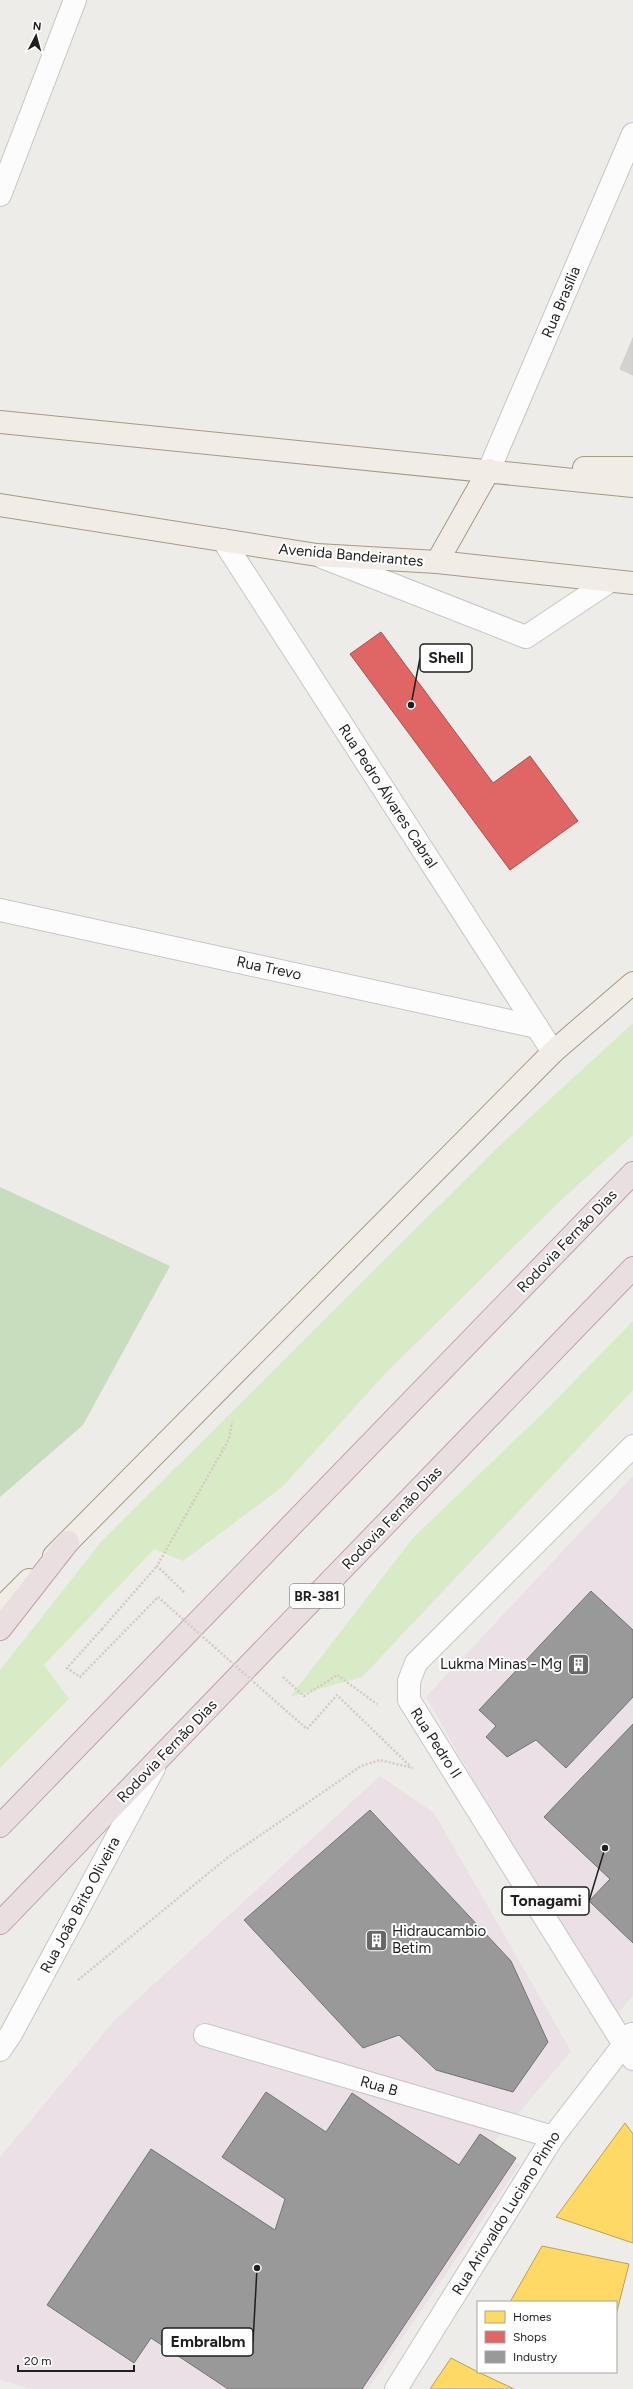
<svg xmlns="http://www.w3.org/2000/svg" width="633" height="2389" viewBox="0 0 633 2389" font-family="Figtree,sans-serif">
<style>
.industrial{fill:#ebe0e6}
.grass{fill:#d9ebc6}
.forest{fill:#c7ddbd}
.homes{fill:#ffd966;stroke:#bca151}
.shops{fill:#e06666;stroke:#a65151}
.industry{fill:#999;stroke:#747474}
.building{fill:#d4d2cf;stroke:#d1cec9}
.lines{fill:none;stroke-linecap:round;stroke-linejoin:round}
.minor-casing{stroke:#c6c6c4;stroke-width:24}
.major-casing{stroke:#a49b84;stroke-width:24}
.highway-casing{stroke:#c39fa9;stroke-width:24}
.path{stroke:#d6c9c7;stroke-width:2.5;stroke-dasharray:2 2;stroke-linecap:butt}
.minor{stroke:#fcfcfc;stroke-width:22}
.major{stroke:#f1ece5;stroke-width:22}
.highway{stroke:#eadfe0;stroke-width:22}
.path-bridge{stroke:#d6c9c7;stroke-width:2.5;stroke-dasharray:2 2;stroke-linecap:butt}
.labels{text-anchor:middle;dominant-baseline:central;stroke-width:4;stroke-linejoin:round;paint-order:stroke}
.shield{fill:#fff;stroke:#626262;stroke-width:1}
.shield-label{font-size:14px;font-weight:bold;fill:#1f1f1f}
.street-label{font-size:15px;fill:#1f1f1f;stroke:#fff}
.poi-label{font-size:15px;fill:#1f1f1f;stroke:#fff;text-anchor:end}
.leader{fill:none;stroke:#1f1f1f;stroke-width:1.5}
.callout-dot{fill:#1f1f1f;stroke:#fff;stroke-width:1.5}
.callout{fill:#fff;stroke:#1f1f1f;stroke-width:1.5}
.callout-label{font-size:16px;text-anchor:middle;font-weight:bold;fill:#1f1f1f}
</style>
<rect width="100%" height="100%" fill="#edece8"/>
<g class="industrial">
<polygon points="633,1476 633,1996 610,2021 426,1697"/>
<polygon points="380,1776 434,1813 571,2051 489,2148 520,2164 368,2389 31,2389 0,2380 0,2157 115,2020"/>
</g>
<g class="grass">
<polygon points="633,1023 633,1135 558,1203 386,1373 282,1487 183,1561 154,1549 44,1665 69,1699 0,1768 0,1670 101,1542 498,1147"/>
<polygon points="633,1321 633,1390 362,1677 290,1697 413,1538 545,1411"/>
</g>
<polygon class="forest" points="0,1187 170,1266 83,1425 0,1497"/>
<g class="homes">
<polygon points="625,2123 633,2134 633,2243 556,2217"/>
<polygon points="542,2246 629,2264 616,2315 616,2302 510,2302"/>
<polygon points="451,2358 478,2372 514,2389 430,2389"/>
</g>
<polygon class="shops" points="381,632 493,783 530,756 578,821 510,870 350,654"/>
<g class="industry">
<polygon points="591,1591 633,1630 633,1697 566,1768 536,1740 507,1757 486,1737 496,1726 479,1710"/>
<polygon points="633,1724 633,1943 589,1901 610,1879 544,1817"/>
<polygon points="370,1810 511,1961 548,2042 513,2092 436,2070 399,2035 363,2048 244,1920"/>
<polygon points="266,2092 326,2132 352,2093 459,2165 480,2134 516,2158 362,2389 228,2389 151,2338 134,2363 47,2305 151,2149 275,2230 285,2199 222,2157"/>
</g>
<polygon class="building" points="633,338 633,375 620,369"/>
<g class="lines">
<defs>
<g id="minor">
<polyline points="0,195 75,0"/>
<polyline points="489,470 633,134"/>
<polyline points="223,540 553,1052"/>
<polyline points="322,557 526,637 610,581"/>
<polyline points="0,910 537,1027"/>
<polyline points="633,1446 416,1663 409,1681 409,1700 633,2059"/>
<polyline points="205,2035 553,2137"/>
<polyline points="0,2050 11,2034 154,1768"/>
<polyline points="396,2389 553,2137 632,2034"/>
</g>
<g id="major">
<polyline points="0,422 633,486"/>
<polyline points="584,468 633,468"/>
<polyline points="0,505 317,555 437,562 633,583"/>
<polyline points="437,562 489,470"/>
<polyline points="54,1556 553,1052 633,983"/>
<polyline points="0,1609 29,1580"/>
</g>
<g id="highway">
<polyline points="0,1629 68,1542"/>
<polyline points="0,1826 633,1173"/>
<polyline points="0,1923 633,1268"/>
</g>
</defs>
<use href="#minor" class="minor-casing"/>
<use href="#major" class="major-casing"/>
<use href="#highway" class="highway-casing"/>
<g class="path">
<polyline points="184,1592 157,1566 229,1439 232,1422"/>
<polyline points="102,1629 157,1566"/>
<polyline points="283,1677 304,1696 337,1675 377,1704"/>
<polyline points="283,1708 307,1729 337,1695 411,1767"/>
<polyline points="78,1980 227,1858 361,1766 380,1760 413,1768"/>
</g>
<use href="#minor" class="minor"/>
<use href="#major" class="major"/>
<use href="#highway" class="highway"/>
<polyline class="path-bridge" points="102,1629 67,1668 80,1677 158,1597 283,1708"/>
</g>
<defs>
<symbol id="building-square" viewBox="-11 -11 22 22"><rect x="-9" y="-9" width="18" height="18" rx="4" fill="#676765" stroke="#fff"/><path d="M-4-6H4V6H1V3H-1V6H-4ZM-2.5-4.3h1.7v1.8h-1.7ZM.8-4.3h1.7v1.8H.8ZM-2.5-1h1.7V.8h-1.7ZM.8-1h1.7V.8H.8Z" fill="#fff"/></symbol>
</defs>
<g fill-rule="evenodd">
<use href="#building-square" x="566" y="1652" width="25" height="25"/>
<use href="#building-square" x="364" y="1928" width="25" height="25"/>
</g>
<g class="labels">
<rect class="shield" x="290" y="1584" width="54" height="24" rx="3"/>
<g class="shield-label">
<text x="317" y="1596">BR-381</text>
</g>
<g class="street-label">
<text transform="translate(561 302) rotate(-67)">Rua Brasília</text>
<text transform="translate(351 555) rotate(5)">Avenida Bandeirantes</text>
<text transform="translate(388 796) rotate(57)">Rua Pedro Álvares Cabral</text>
<text transform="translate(269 968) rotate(12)">Rua Trevo</text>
<text transform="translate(567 1241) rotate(-46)">Rodovia Fernão Dias</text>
<text transform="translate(392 1518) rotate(-46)">Rodovia Fernão Dias</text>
<text transform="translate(436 1743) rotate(57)">Rua Pedro II</text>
<text transform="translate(167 1751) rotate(-46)">Rodovia Fernão Dias</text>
<text transform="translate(80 1905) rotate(-62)">Rua João Brito Oliveira</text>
<text transform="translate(379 2086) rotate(16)">Rua B</text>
<text transform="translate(506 2213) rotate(-58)">Rua Ariovaldo Luciano Pinho</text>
</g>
<g class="poi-label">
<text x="562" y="1664">Lukma Minas - Mg</text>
<text x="392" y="1931" text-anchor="start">Hidraucambio<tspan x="392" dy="17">Betim</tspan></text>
</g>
</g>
<path class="leader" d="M411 705L420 658M605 1848L589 1901M257 2268L253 2342"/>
<g class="callout-dot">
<circle cx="411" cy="705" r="4"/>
<circle cx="605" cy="1848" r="4"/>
<circle cx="257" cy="2268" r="4"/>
</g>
<g class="callout">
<rect x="420" y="644" width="52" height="28" rx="4"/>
<rect x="502" y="1887" width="87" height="28" rx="4"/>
<rect x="162" y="2328" width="91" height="28" rx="4"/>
</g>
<g class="callout-label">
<text x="446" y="663">Shell</text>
<text x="546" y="1906">Tonagami</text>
<text x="208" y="2347">Embralbm</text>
</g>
<rect x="477" y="2301" width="140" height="72" fill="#ffffff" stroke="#a5a5a5"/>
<rect x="485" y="2311" width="20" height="12" fill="#ffd966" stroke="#a5a5a5"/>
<text x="513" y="2321" font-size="12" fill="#1f1f1f">Homes</text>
<rect x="485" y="2331" width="20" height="12" fill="#e06666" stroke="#a5a5a5"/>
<text x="513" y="2341" font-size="12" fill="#1f1f1f">Shops</text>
<rect x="485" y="2351" width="20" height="12" fill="#999999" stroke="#a5a5a5"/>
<text x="513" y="2361" font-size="12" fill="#1f1f1f">Industry</text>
<g transform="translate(36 36) rotate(6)" stroke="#ffffff" stroke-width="3" paint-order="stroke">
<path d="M0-3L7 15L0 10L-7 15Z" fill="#1f1f1f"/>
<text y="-6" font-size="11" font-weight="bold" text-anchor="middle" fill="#1f1f1f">N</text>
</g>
<path d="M18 2365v6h116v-6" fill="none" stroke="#1f1f1f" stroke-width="2"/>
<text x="24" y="2365" font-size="12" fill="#1f1f1f" stroke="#ffffff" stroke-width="3" paint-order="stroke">20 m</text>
</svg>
